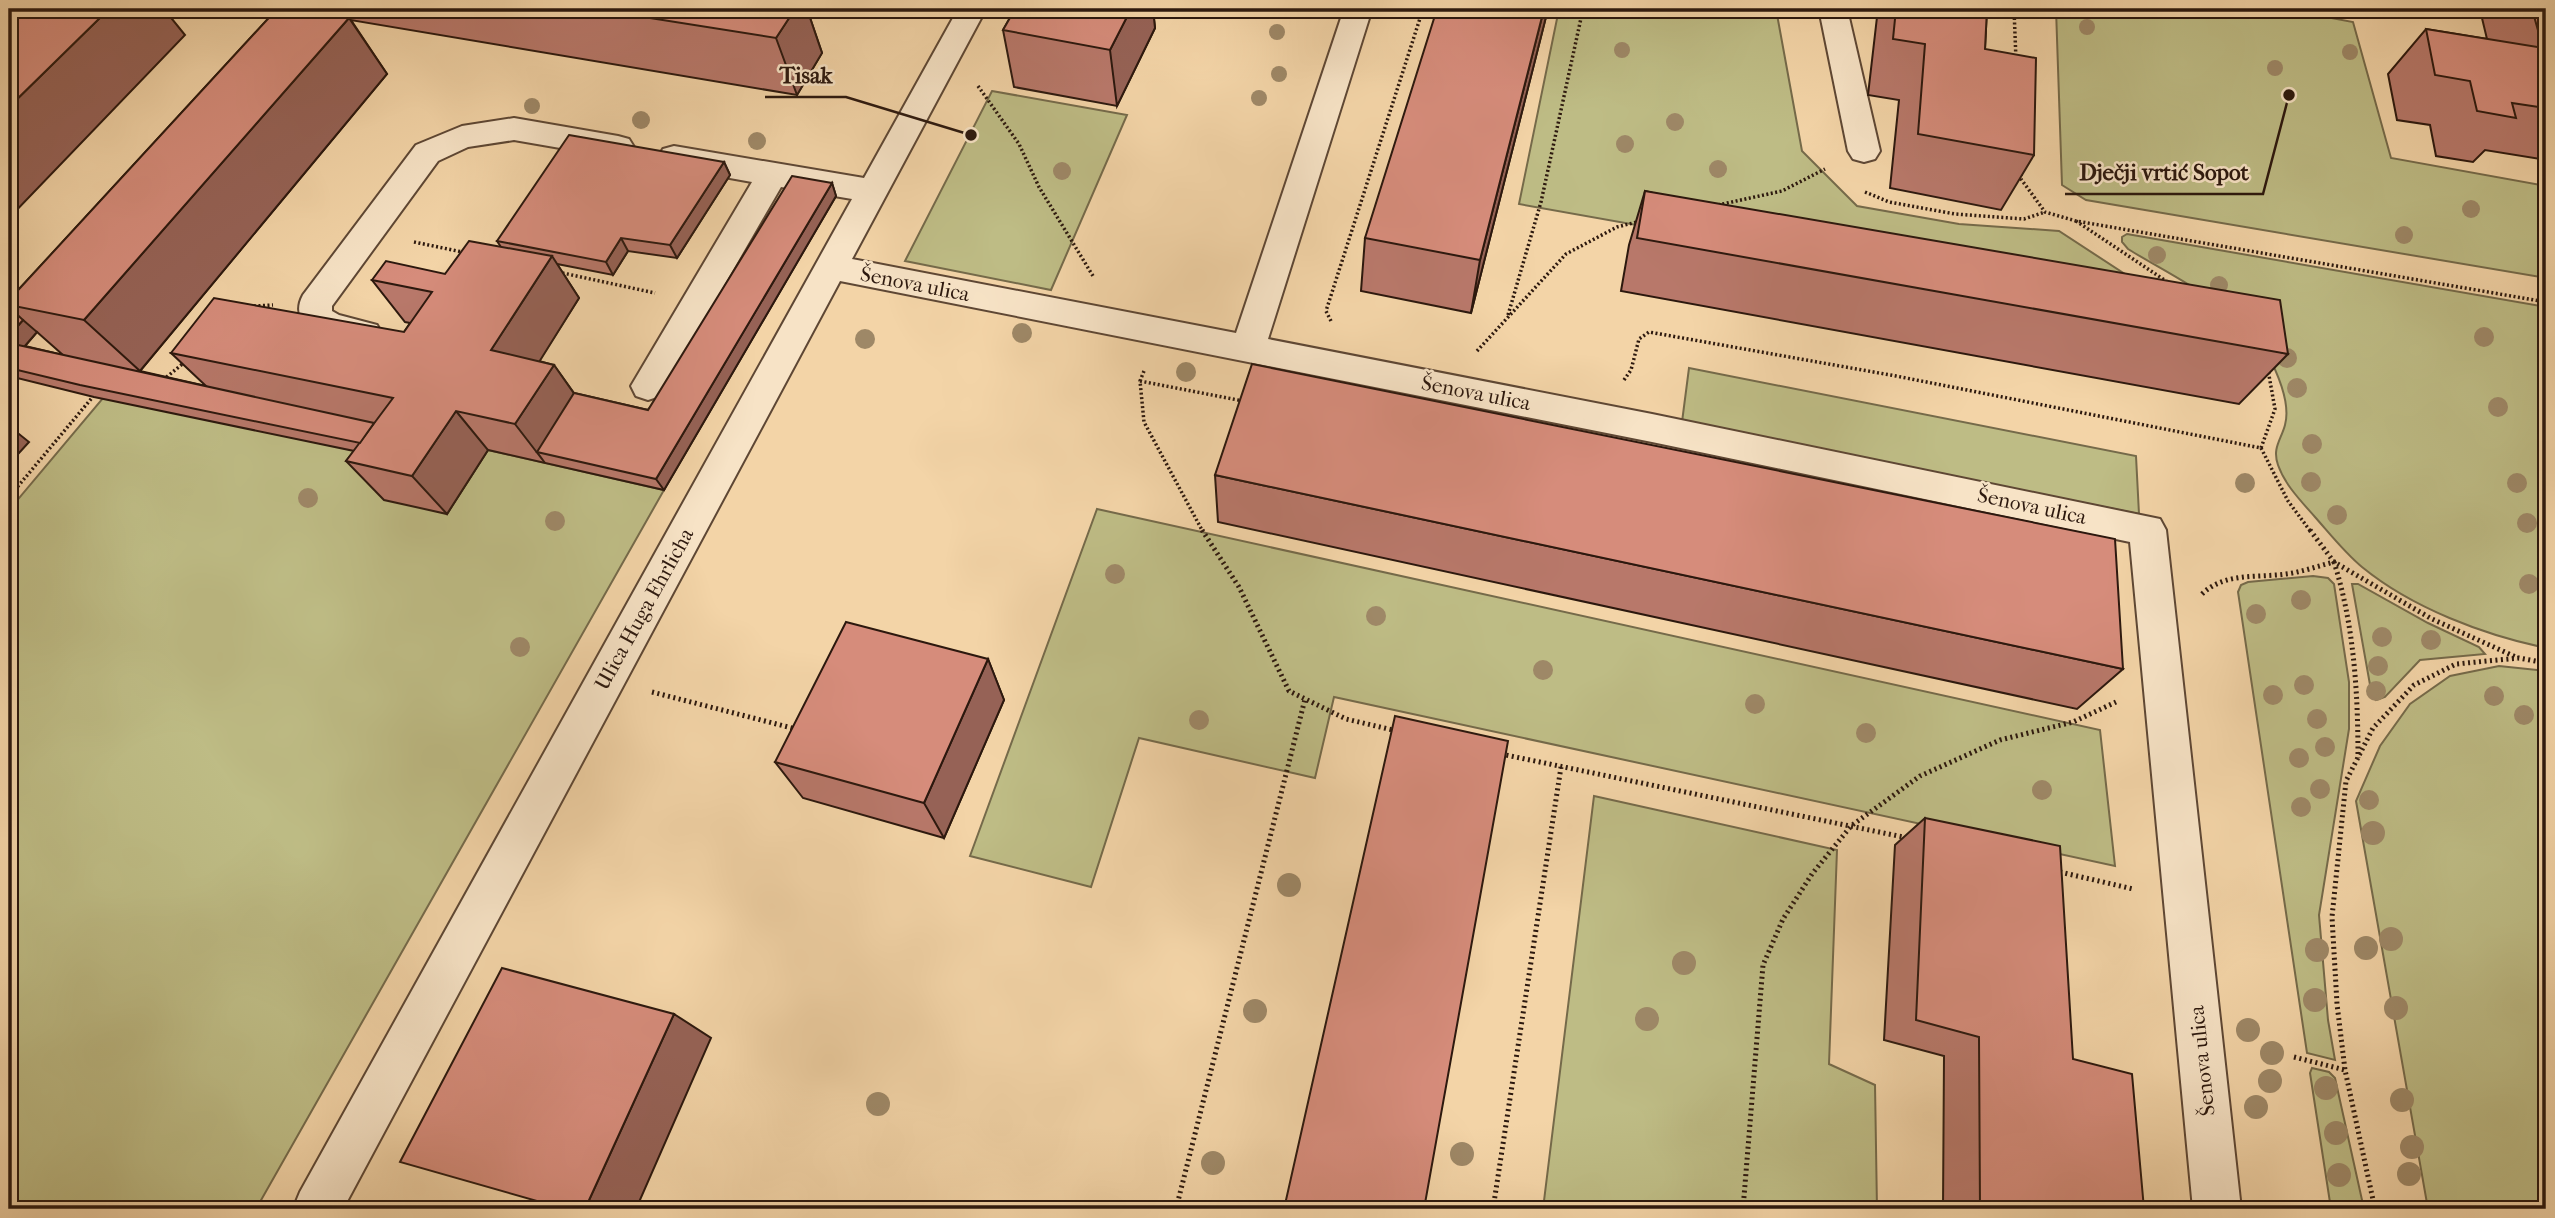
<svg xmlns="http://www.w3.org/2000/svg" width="2555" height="1218" viewBox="0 0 2555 1218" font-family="'IM FELL French Canon',serif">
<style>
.green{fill:#bebc85;stroke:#756a4a;stroke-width:2}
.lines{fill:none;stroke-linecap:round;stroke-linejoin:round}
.minor-casing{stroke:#5e4734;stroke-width:4}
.path-far1{stroke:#2c180e;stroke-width:3.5;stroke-dasharray:2 2.5;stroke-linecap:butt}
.path{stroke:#2c180e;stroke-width:5;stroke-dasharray:2 3.5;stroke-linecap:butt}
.minor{fill:#f7e3c6;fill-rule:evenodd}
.tree{fill:#9e8867}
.wall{fill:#b8786a;stroke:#2c180e;stroke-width:2;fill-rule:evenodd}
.shaded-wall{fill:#966256;stroke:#2c180e;stroke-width:2}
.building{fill:#d68c7b;stroke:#2c180e;stroke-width:2}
.labels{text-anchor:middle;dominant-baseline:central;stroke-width:5;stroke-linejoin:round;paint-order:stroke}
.street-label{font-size:21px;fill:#2c180e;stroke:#f7e3c6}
.leader{fill:none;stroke:#2c180e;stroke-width:2.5}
.callout-dot{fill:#2c180e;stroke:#f7e3c6;stroke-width:2.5}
.callout-label{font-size:23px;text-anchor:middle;font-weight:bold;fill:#2c180e;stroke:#f7e3c6;stroke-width:5;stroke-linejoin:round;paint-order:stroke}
</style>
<rect width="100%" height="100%" fill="#f3d4a7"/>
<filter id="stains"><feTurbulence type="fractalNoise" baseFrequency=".00286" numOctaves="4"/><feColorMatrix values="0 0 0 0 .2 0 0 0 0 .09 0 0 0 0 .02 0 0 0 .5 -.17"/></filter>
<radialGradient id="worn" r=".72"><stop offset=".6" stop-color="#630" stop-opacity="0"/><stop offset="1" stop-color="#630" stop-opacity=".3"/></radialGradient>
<g class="green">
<polygon points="1559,9 1776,9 1802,151 1857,206 1959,224 2059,231 2200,323 2085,305 1519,204"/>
<polygon points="2056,9 2283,9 2353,22 2391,158 2546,186 2546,278 2086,200 2062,185"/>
<polygon points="992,91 1127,115 1051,290 905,261"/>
<path d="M2127,234L2546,307V648C2484,635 2412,608 2362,567C2345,553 2330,534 2315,517C2301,501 2285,485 2278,465C2272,448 2281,440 2285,425C2291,403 2277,372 2267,353C2243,309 2170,275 2128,249L2122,242V237Z"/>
<polygon points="1689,368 2136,456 2139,514 1682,422"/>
<polygon points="103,398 410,462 488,450 664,490 256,1209 9,1209 9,510"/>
<polygon points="1097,509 2100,730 2115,866 1334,697 1315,778 1139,738 1091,887 970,856"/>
<polygon points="2313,576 2328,578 2334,584 2349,682 2349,729 2319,915 2328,1020 2335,1060 2307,1053 2238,592 2241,585 2248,582"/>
<polygon points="2352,584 2358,584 2428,623 2479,647 2485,654 2420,660 2385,697 2376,700 2372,696"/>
<polygon points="2499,666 2546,671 2546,1209 2428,1209 2356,801 2380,746 2410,704 2450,676"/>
<polygon points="1594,796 1837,850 1829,1064 1875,1085 1877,1209 1543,1209"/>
<polygon points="2312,1068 2329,1072 2335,1078 2364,1209 2331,1209 2310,1073"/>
</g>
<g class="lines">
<defs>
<g id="minor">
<polygon points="958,9 986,9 852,259 1236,333 1344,9 1372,9 1268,339 1652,414 2160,519 2166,530 2241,1209 2193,1209 2130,542 1652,442 840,281 343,1209 293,1209 300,1192 852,199 781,187 660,396 648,400 636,396 631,386 752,182 674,168 663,165 658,157 663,149 674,146 864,178"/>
<polygon points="1819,9 1847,9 1880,151 1875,159 1864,162 1853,159 1848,151"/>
<path d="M514,118L618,136L629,139L634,147L629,155L618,158L514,140L468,147L438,161L332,306V311L339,315L377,325L382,334L377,343C351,352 282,334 303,295L416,145L462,126Z"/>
</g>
</defs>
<use href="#minor" class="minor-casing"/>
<g class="path-far1">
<polyline points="2014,9 2016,60"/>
<polyline points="978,86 1019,144 1039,187 1093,276"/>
<polyline points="2021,174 2021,179 2045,212 2076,221 2546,302"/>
<polyline points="1865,192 1889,202 1955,214 2024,219 2045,212"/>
<polyline points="1718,205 1782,191 1825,169"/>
<polyline points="2076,221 2169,283"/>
<polyline points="414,242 467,253"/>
<polyline points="558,272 655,293"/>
<polyline points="254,306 273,305"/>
<polyline points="1508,315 1541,202 1583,9"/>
<polyline points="1331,321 1326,311 1423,9"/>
<polyline points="1477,351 1566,254 1617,227 1641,221"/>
<polyline points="1144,371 1140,381 1144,422 1203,532"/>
<polyline points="163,380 186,361"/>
<polyline points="1624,380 1631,370 1639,339 1649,332 1896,376 2261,448 2275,409 2268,370"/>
<polyline points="1140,381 1243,401"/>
<polyline points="2261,448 2288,501 2311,532"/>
<polyline points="9,497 96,393"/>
</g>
<g class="path">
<polyline points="1202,530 1239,587 1289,691 1346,719 1397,731"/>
<polyline points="2310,530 2334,562 2432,619 2518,658"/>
<path d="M2202,594C2225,572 2257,578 2286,574C2302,572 2318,566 2334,562C2354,625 2358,692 2358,758"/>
<polyline points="652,692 796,729"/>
<polyline points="1501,754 1908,838"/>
<polyline points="2060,872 2133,889"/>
<polyline points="2294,1057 2345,1070"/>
<polyline points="1176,1209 1305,699"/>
<polyline points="1493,1209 1561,767"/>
<polyline points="1743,1209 1763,965 1783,919 1812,874 1851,826 1920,776 2000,740 2073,722 2116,702"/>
<polyline points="2375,1209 2345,1070 2337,1004 2332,917 2346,781 2373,728 2414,685 2456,664 2519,658 2546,663"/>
</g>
<use href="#minor" class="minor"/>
</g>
<g class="tree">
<circle cx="2087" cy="27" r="8"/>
<circle cx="1277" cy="32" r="8"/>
<circle cx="1622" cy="50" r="8"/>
<circle cx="2350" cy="52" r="8"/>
<circle cx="2275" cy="68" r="8"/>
<circle cx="1279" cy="74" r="8"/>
<circle cx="1259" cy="98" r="8"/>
<circle cx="532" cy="106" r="8"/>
<circle cx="641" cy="120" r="9"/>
<circle cx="1675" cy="122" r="9"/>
<circle cx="757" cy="141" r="9"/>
<circle cx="1625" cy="144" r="9"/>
<circle cx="1718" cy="169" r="9"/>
<circle cx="1062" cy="171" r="9"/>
<circle cx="2471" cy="209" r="9"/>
<circle cx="2404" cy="235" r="9"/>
<circle cx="2157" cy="255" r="9"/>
<circle cx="2219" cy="285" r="9"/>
<circle cx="1022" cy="333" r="10"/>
<circle cx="2484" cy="337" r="10"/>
<circle cx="865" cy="339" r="10"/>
<circle cx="2287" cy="358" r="10"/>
<circle cx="1186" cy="372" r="10"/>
<circle cx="2297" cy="388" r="10"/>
<circle cx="2498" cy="407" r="10"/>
<circle cx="2312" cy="444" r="10"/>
<circle cx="2311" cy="482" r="10"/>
<circle cx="2245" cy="483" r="10"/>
<circle cx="2517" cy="483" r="10"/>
<circle cx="308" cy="498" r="10"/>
<circle cx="2337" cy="515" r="10"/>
<circle cx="555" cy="521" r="10"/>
<circle cx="2527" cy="523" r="10"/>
<circle cx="1115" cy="574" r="10"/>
<circle cx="2529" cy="584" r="10"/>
<circle cx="2301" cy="600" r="10"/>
<circle cx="2256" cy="614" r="10"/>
<circle cx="1376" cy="616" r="10"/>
<circle cx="2382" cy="637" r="10"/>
<circle cx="2431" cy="640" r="10"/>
<circle cx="520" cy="647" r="10"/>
<circle cx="2378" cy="666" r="10"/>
<circle cx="1543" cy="670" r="10"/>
<circle cx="2304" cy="685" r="10"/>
<circle cx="2376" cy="691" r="10"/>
<circle cx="2273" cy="695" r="10"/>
<circle cx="2494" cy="696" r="10"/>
<circle cx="1755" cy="704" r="10"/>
<circle cx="2524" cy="715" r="10"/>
<circle cx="2317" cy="719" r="10"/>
<circle cx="1199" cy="720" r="10"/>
<circle cx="1866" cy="733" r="10"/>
<circle cx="2325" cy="747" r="10"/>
<circle cx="2299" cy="758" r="10"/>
<circle cx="2320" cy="789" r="10"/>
<circle cx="2042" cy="790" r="10"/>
<circle cx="2369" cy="800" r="10"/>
<circle cx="2301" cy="807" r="10"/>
<circle cx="2373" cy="833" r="12"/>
<circle cx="1289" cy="885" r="12"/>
<circle cx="2391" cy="939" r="12"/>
<circle cx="2366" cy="948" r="12"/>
<circle cx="2317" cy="950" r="12"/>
<circle cx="1684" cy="963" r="12"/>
<circle cx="2315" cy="1000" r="12"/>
<circle cx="2396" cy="1008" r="12"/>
<circle cx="1255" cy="1011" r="12"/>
<circle cx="1647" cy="1019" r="12"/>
<circle cx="2248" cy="1030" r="12"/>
<circle cx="2272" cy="1053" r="12"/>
<circle cx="2270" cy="1081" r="12"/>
<circle cx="2326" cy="1088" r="12"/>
<circle cx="2402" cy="1100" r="12"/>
<circle cx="878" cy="1104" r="12"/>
<circle cx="2256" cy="1107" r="12"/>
<circle cx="2336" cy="1133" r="12"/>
<circle cx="2412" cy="1147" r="12"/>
<circle cx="1462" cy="1154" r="12"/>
<circle cx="1213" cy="1163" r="12"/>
<circle cx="2409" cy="1174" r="12"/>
<circle cx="2339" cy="1175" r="12"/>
</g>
<g class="wall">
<path d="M277,9H807L822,53L797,95L351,20L387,74L140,371L206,386L171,353L404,332L410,323L405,322L372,280L445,274L501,247L497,241L724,162L730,175L677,258L628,251L613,275L557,264L579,298L539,361L554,365L574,393L648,410L832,183L836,196L664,490L488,450L447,514L384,500L346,461L354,451L94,397L9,376V300ZM37,332L63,355L25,346Z"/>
<polygon points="1015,9 1153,9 1155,28 1117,106 1014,87 1003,30"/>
<polygon points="1548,9 1471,313 1361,291 1365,238"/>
<polygon points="1848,9 1987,9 1985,49 2034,155 2001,210 1890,188 1899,100 1868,95 1877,17 1848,12"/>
<polygon points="2445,9 2546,9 2546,160 2485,150 2473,162 2436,156 2430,125 2397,120 2388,74 2426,29 2487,39 2481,14"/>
<polygon points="1645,191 2288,354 2239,404 1621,291 1629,245"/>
<polygon points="1215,475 2123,669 2077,709 1218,522"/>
<polygon points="988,659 1004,700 944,838 803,798 775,762"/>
<polygon points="1925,818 2073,1059 2144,1209 1943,1209 1944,1056 1884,1040 1895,845"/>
</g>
<g class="shaded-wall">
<polygon points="109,9 164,9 185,35 9,218 9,107"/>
<polygon points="795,9 807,9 822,53 797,95 776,38"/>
<polygon points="1131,9 1153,9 1155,28 1117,106 1110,50"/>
<polygon points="1544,9 1548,9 1471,313 1480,260"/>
<polygon points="349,18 387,74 140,371 84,320"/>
<polygon points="724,162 730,175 677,258 670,245"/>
<polygon points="832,183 836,196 664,490 656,479"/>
<polygon points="621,238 628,251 613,275 606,262"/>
<polygon points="552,256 579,298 521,391 491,350"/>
<polygon points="23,320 37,332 18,354 9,346 9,336"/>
<polygon points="554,365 582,405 537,452 545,463 515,424"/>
<polygon points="456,411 488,450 447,514 412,476"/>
<polygon points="9,426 29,442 9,464"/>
<polygon points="988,659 1004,700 944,838 924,803"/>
<polygon points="674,1014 711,1038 636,1209 585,1209"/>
</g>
<g class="building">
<polygon points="17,9 109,9 9,107 9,17"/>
<polygon points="277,9 295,9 349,18 84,320 9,305 9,300"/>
<polygon points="593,9 795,9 776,38"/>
<polygon points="1015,9 1131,9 1110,50 1003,30"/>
<polygon points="1437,9 1544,9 1480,260 1365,238"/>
<polygon points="1896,9 1987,9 1985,49 2036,58 2034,155 1918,134 1925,44 1893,39"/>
<polygon points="2532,9 2546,9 2546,108 2512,103 2516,118 2477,111 2470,81 2435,75 2426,29 2543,48"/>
<polygon points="569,135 724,162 670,245 621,238 606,262 497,241"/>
<polygon points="792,176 832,183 656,479 537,452 574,393 648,410"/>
<polygon points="1645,191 2280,300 2288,354 1637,238"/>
<polygon points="469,241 552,256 491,350 554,365 515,424 456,411 412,476 346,461 393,398 171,353 214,298 404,332 432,292 372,280 386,261 445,274"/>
<polygon points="9,307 23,320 9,336"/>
<polygon points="9,343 374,423 360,443 80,385 9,368"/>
<polygon points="1252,364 2115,539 2123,669 1215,475"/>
<polygon points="846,622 988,659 924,803 775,762"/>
<polygon points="1395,716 1508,741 1424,1209 1284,1209"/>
<polygon points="1925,818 2060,846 2073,1059 2132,1074 2144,1209 1980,1209 1979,1037 1916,1020"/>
<polygon points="502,968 674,1014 585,1209 565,1209 400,1162"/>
</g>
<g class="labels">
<g class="street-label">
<text transform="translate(915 284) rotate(11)">Šenova ulica</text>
<text transform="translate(1476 393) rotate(11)">Šenova ulica</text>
<text transform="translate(2032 506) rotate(12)">Šenova ulica</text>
<text transform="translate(644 609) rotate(-61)">Ulica Huga Ehrlicha</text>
<text transform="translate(2202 1061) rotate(-96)">Šenova ulica</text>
</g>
</g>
<path class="leader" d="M971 135L846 97H765M2289 95L2263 194H2065"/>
<g class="callout-dot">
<circle cx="971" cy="135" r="7"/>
<circle cx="2289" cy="95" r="7"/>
</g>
<g class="callout-label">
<text x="806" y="83">Tisak</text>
<text x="2164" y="180">Dječji vrtić Sopot</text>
</g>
<rect width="2555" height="1218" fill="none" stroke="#f3d4a7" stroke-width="35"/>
<rect x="10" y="10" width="2534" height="1197" fill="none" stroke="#2c180e" stroke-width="3.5"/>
<rect x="18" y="18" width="2520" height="1183" fill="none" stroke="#2c180e" stroke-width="2"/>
<rect width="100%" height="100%" filter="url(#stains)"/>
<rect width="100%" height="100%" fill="url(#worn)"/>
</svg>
